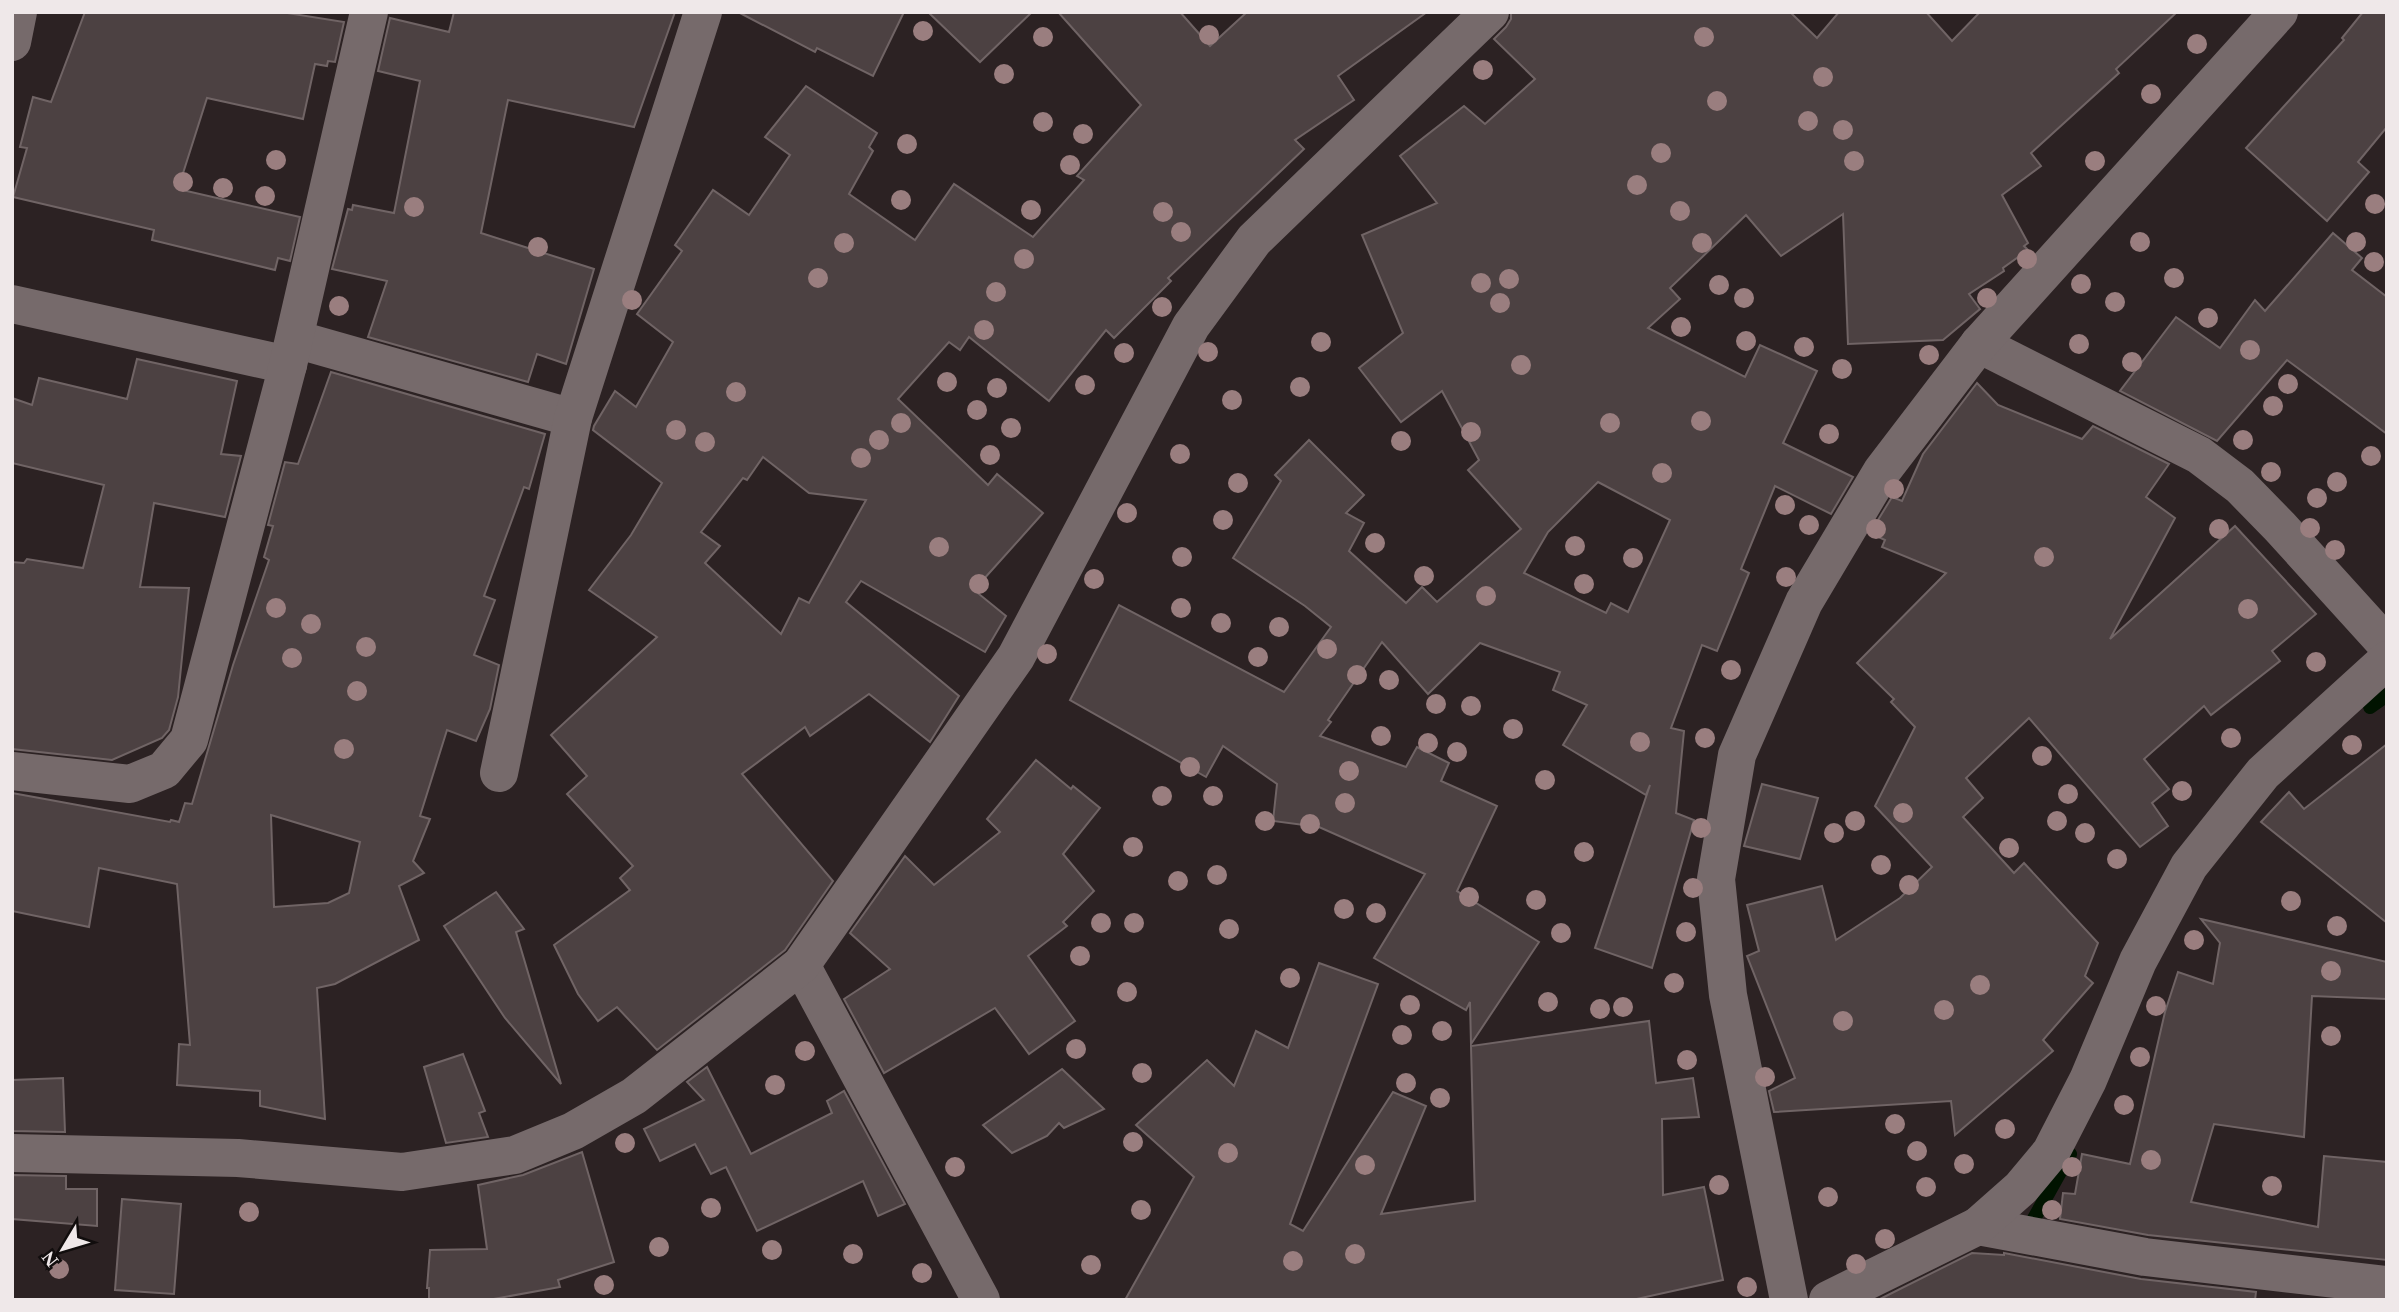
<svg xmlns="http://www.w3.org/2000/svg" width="2399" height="1312" viewBox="0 0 2399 1312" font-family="Georgia,serif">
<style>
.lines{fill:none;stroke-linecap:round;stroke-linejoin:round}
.stream{stroke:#011300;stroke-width:14}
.building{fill:#4c4142;stroke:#706465;stroke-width:2;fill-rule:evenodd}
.street{stroke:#766a6b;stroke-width:38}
.tree{fill:#9a7e7f}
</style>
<rect width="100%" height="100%" fill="#2c2223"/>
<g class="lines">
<g class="stream">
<polyline points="2370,707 2387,695"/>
<polyline points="2026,1233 2070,1154"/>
</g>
</g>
<g class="building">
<polygon points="85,12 281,12 344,22 335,62 328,61 327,66 315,64 303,119 207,98 178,189 300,217 290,261 278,258 275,270 152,240 154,230 13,197 27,148 20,147 33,97 51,102"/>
<polygon points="454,12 675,12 634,127 508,100 481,233 594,269 566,364 537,354 528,382 368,337 387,281 332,269 348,209 352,210 353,205 394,213 420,81 378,71 390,18 449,32"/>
<polygon points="738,12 904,12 873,76 817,48 815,52"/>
<polygon points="928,12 1032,12 980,62"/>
<path d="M1058,12H1180L1210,46L1247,12H1427L1338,76L1354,100L1295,140L1304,149L1168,278L1171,281L1114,338L1106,330L1049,401L969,337L960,350L949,342L898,399L988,485L997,474L1043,513L974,590L1006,616L985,652L861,581L846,602L959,696L930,742L869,694L810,736L805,727L742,774L833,881L785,950L657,1050L617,1007L598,1021L578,994L554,945L630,890L620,878L633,866L567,794L587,776L551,735L657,637L589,590L631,535L662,483L593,430L594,426L615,391L636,407L673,342L637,314L682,251L675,245L713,190L749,215L790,155L765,137L806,86L877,133L869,147L873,151L849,194L915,240L954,184L1033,237L1084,180L1077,176L1141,105ZM763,457L809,493L866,500L809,603L799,598L781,634L705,563L720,546L701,532L743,478L747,480Z"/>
<path d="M1511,12H1790L1817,38L1839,12H1926L1952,41L1980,12H2177L2116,69L2119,73L2031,153L2041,166L2002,195L2028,243L2024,246L2028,250L2003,268L2004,271L1969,294L1980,309L1943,340L1848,344L1843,214L1781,256L1746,215L1670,288L1680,299L1648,328L1745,377L1760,345L1817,371L1783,443L1853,477L1831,514L1775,486L1741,569L1749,573L1717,651L1702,645L1671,728L1684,731L1676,813L1694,820L1652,968L1595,948L1650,785L1646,795L1563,745L1587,705L1553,690L1560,672L1480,643L1428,694L1382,642L1328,720L1331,722L1320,736L1406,767L1417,747L1449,763L1441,781L1497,806L1457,891L1539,942L1471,1044L1470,1002L1466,1010L1374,958L1425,874L1319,827L1273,821L1277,784L1223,746L1206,777L1070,700L1119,605L1284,692L1331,627L1305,606L1233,558L1281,481L1275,475L1309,440L1364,495L1346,513L1364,523L1349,551L1406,603L1422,587L1437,602L1521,529L1468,470L1479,460L1442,391L1401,422L1359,368L1403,333L1362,235L1437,203L1400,156L1464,106L1485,124L1535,79L1494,39L1506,27L1511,19ZM1598,482L1670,520L1628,612L1611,603L1606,613L1524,573L1548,532Z"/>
<polygon points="2363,12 2387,12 2387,127 2358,162 2369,172 2327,221 2246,148 2344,40 2342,38"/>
<polygon points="2333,233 2362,258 2352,270 2387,297 2387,434 2287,360 2217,441 2120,391 2176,317 2220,348 2255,300 2265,311"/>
<polygon points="137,359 237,381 221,454 241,456 225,517 154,503 140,587 189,588 178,697 169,730 162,738 112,760 12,749 12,562 24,563 27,559 83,568 104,485 12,463 12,398 32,405 39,378 127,399"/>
<path d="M331,372L545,434L529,489L524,487L484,596L495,600L474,655L499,665L490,709L476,741L447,730L420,816L430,819L413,861L424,873L399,886L419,940L335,984L317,988L325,1119L260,1106V1091L177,1085L179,1044L190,1045L177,884L99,868L89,927L12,911V793L170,822L171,820L179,822L185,803L192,804L233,665L269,560L264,557L273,526L268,525L285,462L298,464ZM271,815L360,842L349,893L328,903L274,907Z"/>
<polygon points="1977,383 1998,405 2082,439 2093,426 2169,464 2146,497 2175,518 2110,639 2235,526 2316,614 2272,651 2280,661 2211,715 2204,706 2144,759 2169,789 2152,803 2168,826 2140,847 2029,718 1966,778 1983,798 1963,817 2014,873 2024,863 2098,943 2085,976 2093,983 2043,1040 2053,1051 1955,1135 1951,1101 1774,1112 1769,1091 1795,1078 1747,956 1759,951 1747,905 1822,886 1836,940 1900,898 1932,867 1875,806 1915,727 1891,702 1894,699 1857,663 1946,573 1882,547 1885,540 1870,533 1892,497 1902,501 1923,454"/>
<polygon points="2387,744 2387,923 2261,822 2289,792 2304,809"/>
<polygon points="1036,760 1071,789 1073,786 1100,808 1063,854 1094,891 1063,922 1067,926 1028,956 1075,1021 1029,1054 995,1008 884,1073 844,999 890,969 850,933 905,856 934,885 1000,832 987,819"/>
<polygon points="1762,784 1818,798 1800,859 1744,846"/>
<polygon points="496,892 524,929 516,932 561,1084 505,1018 444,926"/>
<polygon points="2201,919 2387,962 2387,999 2312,996 2304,1137 2214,1124 2191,1202 2318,1227 2324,1156 2387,1162 2387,1260 2148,1235 2060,1219 2063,1193 2075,1194 2082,1154 2130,1164 2165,1012 2178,972 2213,984 2220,943"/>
<polygon points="1319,963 1378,984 1290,1224 1303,1231 1393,1092 1426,1106 1381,1214 1475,1201 1471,1046 1649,1021 1656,1083 1693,1078 1699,1117 1662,1119 1663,1195 1704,1187 1723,1280 1632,1300 1125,1300 1194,1177 1136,1125 1207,1060 1234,1086 1256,1031 1288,1048"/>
<polygon points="463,1054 485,1111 479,1113 488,1137 446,1143 424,1067"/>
<polygon points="707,1067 751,1154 832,1113 827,1101 844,1091 905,1204 878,1216 863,1181 757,1231 726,1167 711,1174 695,1144 660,1161 644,1129 704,1100 687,1082"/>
<polygon points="1062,1069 1104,1109 1064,1128 1059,1123 1047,1136 1012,1153 983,1125"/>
<polygon points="63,1078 65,1132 12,1131 12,1080"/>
<polygon points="582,1152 614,1262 558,1280 560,1287 488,1300 429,1300 429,1288 427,1288 430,1250 487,1249 478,1185 523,1175"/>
<polygon points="12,1175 66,1176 66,1189 97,1189 97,1226 12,1219"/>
<polygon points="122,1199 181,1204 174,1294 115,1290"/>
<polygon points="1972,1253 2004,1255 2004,1253 2141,1279 2256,1292 2255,1300 1878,1300"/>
</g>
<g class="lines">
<g class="street">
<polyline points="12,42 18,12"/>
<polyline points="12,304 288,365"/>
<polyline points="295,339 573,418"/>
<polyline points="1979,344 2199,455 2240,486 2280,527 2387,645"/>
<polyline points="12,771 130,784 164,770 189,740 288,365 369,12"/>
<polyline points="499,773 573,418 703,12"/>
<polyline points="801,965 981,1300"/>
<polyline points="12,1153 238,1158 402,1172 515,1155 573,1131 634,1096 801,965 1016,657 1191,326 1254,240 1490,12"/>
<polyline points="1978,1226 2145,1257 2387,1285"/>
<polyline points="1789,1300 1728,995 1716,879 1737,755 1804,602 1882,471 1979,344 2279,12"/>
<polyline points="1828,1300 1978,1226 2021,1188 2051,1152 2088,1080 2138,961 2189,866 2263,773 2387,660"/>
</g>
</g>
<g class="tree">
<circle cx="923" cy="31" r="10"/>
<circle cx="1209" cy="35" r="10"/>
<circle cx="1043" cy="37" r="10"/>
<circle cx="1704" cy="37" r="10"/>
<circle cx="2197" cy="44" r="10"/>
<circle cx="1483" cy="70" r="10"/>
<circle cx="1004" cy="74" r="10"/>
<circle cx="1823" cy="77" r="10"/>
<circle cx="2151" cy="94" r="10"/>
<circle cx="1717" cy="101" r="10"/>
<circle cx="1808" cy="121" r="10"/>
<circle cx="1043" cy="122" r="10"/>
<circle cx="1843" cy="130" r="10"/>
<circle cx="1083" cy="134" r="10"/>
<circle cx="907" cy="144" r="10"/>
<circle cx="1661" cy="153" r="10"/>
<circle cx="276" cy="160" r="10"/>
<circle cx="1854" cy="161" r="10"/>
<circle cx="2095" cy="161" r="10"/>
<circle cx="1070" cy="165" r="10"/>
<circle cx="183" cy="182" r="10"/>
<circle cx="1637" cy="185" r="10"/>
<circle cx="223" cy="188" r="10"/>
<circle cx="265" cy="196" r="10"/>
<circle cx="901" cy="200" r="10"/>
<circle cx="2375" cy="204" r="10"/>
<circle cx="414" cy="207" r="10"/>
<circle cx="1031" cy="210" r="10"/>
<circle cx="1680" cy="211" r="10"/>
<circle cx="1163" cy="212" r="10"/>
<circle cx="1181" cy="232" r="10"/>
<circle cx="2140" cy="242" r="10"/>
<circle cx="2356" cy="242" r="10"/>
<circle cx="844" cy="243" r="10"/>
<circle cx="1702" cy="243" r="10"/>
<circle cx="538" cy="247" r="10"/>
<circle cx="1024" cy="259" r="10"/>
<circle cx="2027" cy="259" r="10"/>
<circle cx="2374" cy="262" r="10"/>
<circle cx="818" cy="278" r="10"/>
<circle cx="2174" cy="278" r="10"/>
<circle cx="1509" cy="279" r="10"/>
<circle cx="1481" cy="283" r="10"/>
<circle cx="2081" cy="284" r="10"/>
<circle cx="1719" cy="285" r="10"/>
<circle cx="996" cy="292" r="10"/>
<circle cx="1744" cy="298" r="10"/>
<circle cx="1987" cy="298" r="10"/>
<circle cx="632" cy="300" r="10"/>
<circle cx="2115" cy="302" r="10"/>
<circle cx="1500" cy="303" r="10"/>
<circle cx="339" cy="306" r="10"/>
<circle cx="1162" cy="307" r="10"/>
<circle cx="2208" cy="318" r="10"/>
<circle cx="1681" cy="327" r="10"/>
<circle cx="984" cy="330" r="10"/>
<circle cx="1746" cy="341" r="10"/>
<circle cx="1321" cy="342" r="10"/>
<circle cx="2079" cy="344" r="10"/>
<circle cx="1804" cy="347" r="10"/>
<circle cx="2250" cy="350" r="10"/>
<circle cx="1208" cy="352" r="10"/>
<circle cx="1124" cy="353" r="10"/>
<circle cx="1929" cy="355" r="10"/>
<circle cx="2132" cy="362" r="10"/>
<circle cx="1521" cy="365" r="10"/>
<circle cx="1842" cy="369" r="10"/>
<circle cx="947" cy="382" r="10"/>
<circle cx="2288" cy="384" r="10"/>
<circle cx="1085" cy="385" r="10"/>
<circle cx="1300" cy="387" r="10"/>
<circle cx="997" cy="388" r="10"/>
<circle cx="736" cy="392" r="10"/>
<circle cx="1232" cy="400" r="10"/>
<circle cx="2273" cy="406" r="10"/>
<circle cx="977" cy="410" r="10"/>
<circle cx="1701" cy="421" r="10"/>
<circle cx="901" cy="423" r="10"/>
<circle cx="1610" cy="423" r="10"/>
<circle cx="1011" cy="428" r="10"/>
<circle cx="676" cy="430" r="10"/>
<circle cx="1471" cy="432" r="10"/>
<circle cx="1829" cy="434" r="10"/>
<circle cx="879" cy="440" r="10"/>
<circle cx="2243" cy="440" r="10"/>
<circle cx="1401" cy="441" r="10"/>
<circle cx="705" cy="442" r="10"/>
<circle cx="1180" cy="454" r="10"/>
<circle cx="990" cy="455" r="10"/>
<circle cx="2371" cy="456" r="10"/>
<circle cx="861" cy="458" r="10"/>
<circle cx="2271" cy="472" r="10"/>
<circle cx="1662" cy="473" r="10"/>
<circle cx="2337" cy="482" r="10"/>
<circle cx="1238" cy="483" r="10"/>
<circle cx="1894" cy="489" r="10"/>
<circle cx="2317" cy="498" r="10"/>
<circle cx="1785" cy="505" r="10"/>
<circle cx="1127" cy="513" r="10"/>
<circle cx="1223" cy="520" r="10"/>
<circle cx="1809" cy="525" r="10"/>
<circle cx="2310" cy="528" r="10"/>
<circle cx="1876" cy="529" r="10"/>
<circle cx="2219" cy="529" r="10"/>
<circle cx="1375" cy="543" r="10"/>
<circle cx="1575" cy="546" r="10"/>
<circle cx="939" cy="547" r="10"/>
<circle cx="2335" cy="550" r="10"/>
<circle cx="1182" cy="557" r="10"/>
<circle cx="2044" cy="557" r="10"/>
<circle cx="1633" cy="558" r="10"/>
<circle cx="1424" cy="576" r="10"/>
<circle cx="1786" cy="577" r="10"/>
<circle cx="1094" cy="579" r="10"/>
<circle cx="979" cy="584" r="10"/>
<circle cx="1584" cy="584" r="10"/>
<circle cx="1486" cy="596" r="10"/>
<circle cx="276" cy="608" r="10"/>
<circle cx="1181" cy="608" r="10"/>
<circle cx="2248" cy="609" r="10"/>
<circle cx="1221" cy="623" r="10"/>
<circle cx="311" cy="624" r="10"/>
<circle cx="1279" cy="627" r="10"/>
<circle cx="366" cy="647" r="10"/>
<circle cx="1327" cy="649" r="10"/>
<circle cx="1047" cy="654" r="10"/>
<circle cx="1258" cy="657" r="10"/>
<circle cx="292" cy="658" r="10"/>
<circle cx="2316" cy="662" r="10"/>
<circle cx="1731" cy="670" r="10"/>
<circle cx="1357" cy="675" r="10"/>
<circle cx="1389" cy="680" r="10"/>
<circle cx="357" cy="691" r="10"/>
<circle cx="1436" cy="704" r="10"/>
<circle cx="1471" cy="706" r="10"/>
<circle cx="1513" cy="729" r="10"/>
<circle cx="1381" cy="736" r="10"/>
<circle cx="1705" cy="738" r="10"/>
<circle cx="2231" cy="738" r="10"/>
<circle cx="1640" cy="742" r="10"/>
<circle cx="1428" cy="743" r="10"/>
<circle cx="2352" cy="745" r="10"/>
<circle cx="344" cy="749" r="10"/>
<circle cx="1457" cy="752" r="10"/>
<circle cx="2042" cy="756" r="10"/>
<circle cx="1190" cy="767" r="10"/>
<circle cx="1349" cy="771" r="10"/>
<circle cx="1545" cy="780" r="10"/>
<circle cx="2182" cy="791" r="10"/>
<circle cx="2068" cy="794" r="10"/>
<circle cx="1162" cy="796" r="10"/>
<circle cx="1213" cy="796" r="10"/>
<circle cx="1345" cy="803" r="10"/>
<circle cx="1903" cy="813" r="10"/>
<circle cx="1265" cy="821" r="10"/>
<circle cx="1855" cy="821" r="10"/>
<circle cx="2057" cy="821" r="10"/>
<circle cx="1310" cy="824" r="10"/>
<circle cx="1701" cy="828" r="10"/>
<circle cx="1834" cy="833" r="10"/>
<circle cx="2085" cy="833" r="10"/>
<circle cx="1133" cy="847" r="10"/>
<circle cx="2009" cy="848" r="10"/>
<circle cx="1584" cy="852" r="10"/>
<circle cx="2117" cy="859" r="10"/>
<circle cx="1881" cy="865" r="10"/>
<circle cx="1217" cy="875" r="10"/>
<circle cx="1178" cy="881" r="10"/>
<circle cx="1909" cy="885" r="10"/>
<circle cx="1693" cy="888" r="10"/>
<circle cx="1469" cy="897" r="10"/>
<circle cx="1536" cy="900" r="10"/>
<circle cx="2291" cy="901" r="10"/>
<circle cx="1344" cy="909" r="10"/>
<circle cx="1376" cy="913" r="10"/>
<circle cx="1101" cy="923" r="10"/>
<circle cx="1134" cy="923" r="10"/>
<circle cx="2337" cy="926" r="10"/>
<circle cx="1229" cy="929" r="10"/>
<circle cx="1686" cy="932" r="10"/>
<circle cx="1561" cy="933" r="10"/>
<circle cx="2194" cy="940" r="10"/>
<circle cx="1080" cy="956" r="10"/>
<circle cx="2331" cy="971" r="10"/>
<circle cx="1290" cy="978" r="10"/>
<circle cx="1674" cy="983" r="10"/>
<circle cx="1980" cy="985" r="10"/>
<circle cx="1127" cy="992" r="10"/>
<circle cx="1548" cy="1002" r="10"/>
<circle cx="1410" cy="1005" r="10"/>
<circle cx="2156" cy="1006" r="10"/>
<circle cx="1623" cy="1007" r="10"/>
<circle cx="1600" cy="1009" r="10"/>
<circle cx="1944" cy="1010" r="10"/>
<circle cx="1843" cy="1021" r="10"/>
<circle cx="1442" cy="1031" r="10"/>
<circle cx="1402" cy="1035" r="10"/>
<circle cx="2331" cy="1036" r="10"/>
<circle cx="1076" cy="1049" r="10"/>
<circle cx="805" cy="1051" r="10"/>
<circle cx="2140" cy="1057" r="10"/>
<circle cx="1687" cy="1060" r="10"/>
<circle cx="1142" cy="1073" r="10"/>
<circle cx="1765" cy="1077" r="10"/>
<circle cx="1406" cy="1083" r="10"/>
<circle cx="775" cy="1085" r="10"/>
<circle cx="1440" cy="1098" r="10"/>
<circle cx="2124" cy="1105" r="10"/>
<circle cx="1895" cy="1124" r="10"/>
<circle cx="2005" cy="1129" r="10"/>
<circle cx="1133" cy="1142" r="10"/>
<circle cx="625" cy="1143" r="10"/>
<circle cx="1917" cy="1151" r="10"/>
<circle cx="1228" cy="1153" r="10"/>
<circle cx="2151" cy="1160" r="10"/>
<circle cx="1964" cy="1164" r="10"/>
<circle cx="1365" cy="1165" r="10"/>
<circle cx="955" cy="1167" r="10"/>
<circle cx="2072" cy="1167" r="10"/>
<circle cx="1719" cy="1185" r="10"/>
<circle cx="2272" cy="1186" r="10"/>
<circle cx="1926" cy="1187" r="10"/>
<circle cx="1828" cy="1197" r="10"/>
<circle cx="711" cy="1208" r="10"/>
<circle cx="1141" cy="1210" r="10"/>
<circle cx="2052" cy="1210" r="10"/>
<circle cx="249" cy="1212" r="10"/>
<circle cx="1885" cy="1239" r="10"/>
<circle cx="659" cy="1247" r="10"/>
<circle cx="772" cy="1250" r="10"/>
<circle cx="853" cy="1254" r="10"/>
<circle cx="1355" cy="1254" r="10"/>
<circle cx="1293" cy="1261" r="10"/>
<circle cx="1856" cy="1264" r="10"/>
<circle cx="1091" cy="1265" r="10"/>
<circle cx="59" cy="1269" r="10"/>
<circle cx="922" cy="1273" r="10"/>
<circle cx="604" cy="1285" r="10"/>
<circle cx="1747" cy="1287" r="10"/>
</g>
<rect width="2399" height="1312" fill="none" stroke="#efe8e9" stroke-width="28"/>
<g transform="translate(63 1249) rotate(232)" stroke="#110d0d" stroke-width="5" paint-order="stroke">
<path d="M0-5L12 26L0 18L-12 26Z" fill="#efe8e9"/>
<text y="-10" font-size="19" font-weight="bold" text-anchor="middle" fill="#efe8e9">N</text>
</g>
</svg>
